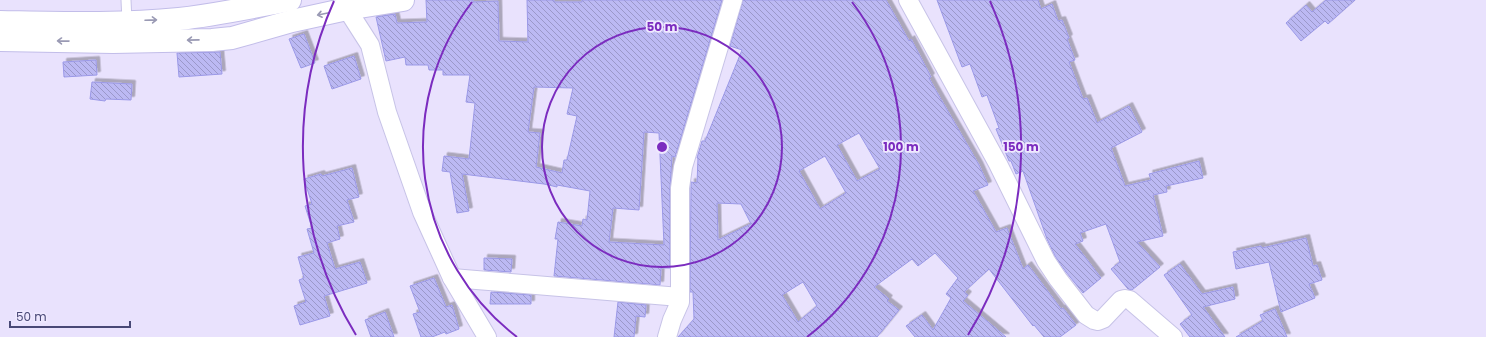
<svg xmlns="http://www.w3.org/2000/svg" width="1486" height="337" viewBox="0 0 1486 337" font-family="Poppins,sans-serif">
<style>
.building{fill:url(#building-back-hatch);stroke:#9b99e7;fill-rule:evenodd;filter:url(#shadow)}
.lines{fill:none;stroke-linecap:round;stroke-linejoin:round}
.service-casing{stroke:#c7c3e7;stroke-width:11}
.minor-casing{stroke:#c7c3e7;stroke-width:20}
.secondary-casing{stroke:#c2bde9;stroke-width:24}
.service{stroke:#fff;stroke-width:9}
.minor{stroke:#fff;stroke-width:18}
.secondary{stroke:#fff;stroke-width:22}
.oneway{stroke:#9a9ab4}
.ring{fill:none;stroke:#7b2cbf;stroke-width:2}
.centre{fill:#7b2cbf;stroke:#efe9ff;stroke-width:2}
.ring-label{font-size:12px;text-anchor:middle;font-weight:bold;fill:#7b2cbf;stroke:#efe9ff;stroke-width:3.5;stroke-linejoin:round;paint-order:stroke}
</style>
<defs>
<pattern id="building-back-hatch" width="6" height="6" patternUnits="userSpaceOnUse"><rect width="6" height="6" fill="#bcb9f3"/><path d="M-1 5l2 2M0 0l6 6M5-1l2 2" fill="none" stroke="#9b98c9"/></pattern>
<filter id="shadow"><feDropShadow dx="3.5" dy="-3.5" stdDeviation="0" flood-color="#0004"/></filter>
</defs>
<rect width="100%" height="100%" fill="#e9e2fd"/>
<g class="building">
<path d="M426,0H473V2L498,1L499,41L528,42L527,0H554V2H582V0H722L675,157L672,156L670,188V268H661L660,285L554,276L558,239H555L558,222L582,226L583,219L587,220L590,191L557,185V187L544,184L462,174L469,211L457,213L450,172L442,171L444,156L469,159L475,103L466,102L470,75H443V70H429L428,65H406L405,57L386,61L376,17L395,14L397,23L427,22ZM534,87L573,88L567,114L577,116L567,160H564L562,173L536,167L540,133L528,132ZM644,132L659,133L664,245L609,242L613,208L639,210Z"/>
<path d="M743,0H886L909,41L911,39L931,77L929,78L935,89L979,165L988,185L973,191L996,232L1007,228L1023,269L1028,265L1061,309L1063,308L1076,325L1060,337H1044L1034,325L1033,326L989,269L964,292L968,295L963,301L1006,337H915L906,326L922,315L933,330L951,298L946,294L958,278L935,253L918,266L912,259L874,287L889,299L887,301L899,310L877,337H678L694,319L693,292H690L691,182L697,183L698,158H697L702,141H705L742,50L730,46ZM859,133L880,169L857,181L837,145ZM825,156L846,193L820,209L799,171ZM717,203L741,204L751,224L718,240ZM803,282L817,306L798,322L782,295Z"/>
<polygon points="937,0 1038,0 1041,9 1052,4 1058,21 1062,20 1069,38 1067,39 1075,60 1069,62 1083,99 1087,98 1097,123 1129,106 1142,132 1111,148 1125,186 1151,180 1149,174 1199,161 1203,178 1166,186 1167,192 1153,195 1163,236 1137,242 1160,267 1132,290 1128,289 1111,269 1120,262 1106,224 1080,233 1083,241 1075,244 1101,278 1083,293 1066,272 1055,256 1047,239 1023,171 1016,174 1011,161 1009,161 996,129 999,128 987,95 982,97 970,64 962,67"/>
<polygon points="1326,0 1355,0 1328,24 1325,21 1301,41 1286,23 1306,5 1312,12"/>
<polygon points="304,34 315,63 301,68 289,39"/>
<polygon points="220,52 222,74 179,77 177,53"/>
<polygon points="354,56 361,79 332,89 324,66"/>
<polygon points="96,60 97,75 64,77 63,62"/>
<polygon points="92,82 132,84 131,100 106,99 105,101 90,99"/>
<polygon points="352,168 359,197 347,200 354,222 337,226 340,239 327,243 335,269 360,262 367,283 324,296 330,316 300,325 294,306 306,302 299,280 304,278 298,257 314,253 307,229 312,228 305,206 312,204 304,179 321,174 322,176"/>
<polygon points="1306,238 1313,266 1317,265 1322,280 1309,284 1315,298 1281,312 1269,262 1236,269 1233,252 1261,246 1262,248"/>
<polygon points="484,258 512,259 511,272 484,270"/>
<polygon points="1180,264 1202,294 1233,287 1235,299 1203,307 1225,337 1190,337 1180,324 1192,315 1164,275"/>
<polygon points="434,278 446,307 452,305 459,329 446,334 445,332 432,337 421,337 413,314 420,312 410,286"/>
<polygon points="491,292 531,295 531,304 490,304"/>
<polygon points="618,302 646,305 645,317 636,316 634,337 614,337"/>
<polygon points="1275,309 1287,337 1236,337 1263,321 1260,315"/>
<polygon points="385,312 394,337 371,337 365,320"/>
</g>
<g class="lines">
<defs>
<polyline id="service" points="126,0 127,21"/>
<g id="minor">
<polyline points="908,0 998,164 1046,261 1058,279 1086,315 1094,320 1098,321 1103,319 1121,300 1125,299 1130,300 1173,337"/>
<polyline points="347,9 370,45 387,112 422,212 452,278 487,337"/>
<polyline points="452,278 680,297"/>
<polyline points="667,337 672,320 680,302 680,188 683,167 733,0"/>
</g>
<g id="secondary">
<path d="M0,22C59,23 120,25 179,19C216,15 253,7 290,0"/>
<polyline points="0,40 113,42 212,40 232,38 292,21 347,9 403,0"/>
</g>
</defs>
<use href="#service" class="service-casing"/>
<use href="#minor" class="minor-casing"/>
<use href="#secondary" class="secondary-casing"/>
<use href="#service" class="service"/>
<use href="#minor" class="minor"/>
<use href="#secondary" class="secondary"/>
</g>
<defs><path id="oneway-shaft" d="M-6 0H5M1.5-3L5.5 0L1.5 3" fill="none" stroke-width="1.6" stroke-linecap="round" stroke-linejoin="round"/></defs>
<g class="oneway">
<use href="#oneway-shaft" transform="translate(323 14) rotate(168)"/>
<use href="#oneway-shaft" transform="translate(151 20) rotate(-2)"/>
<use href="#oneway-shaft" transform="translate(193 40) rotate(179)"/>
<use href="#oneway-shaft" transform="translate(63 41) rotate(-179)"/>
</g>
<g class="ring">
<circle cx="662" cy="147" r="120"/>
<path d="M517 337A239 239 0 0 1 472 2M852 2A239 239 0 0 1 807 337"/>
<path d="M356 335A359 359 0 0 1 334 1M990 1A359 359 0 0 1 968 335"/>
</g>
<circle cx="662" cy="147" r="6" class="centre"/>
<g class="ring-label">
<text x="662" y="31">50 m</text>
<text x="901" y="151">100 m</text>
<text x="1021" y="151">150 m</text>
</g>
<path d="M10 321v6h120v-6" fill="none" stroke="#484876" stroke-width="2"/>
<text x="16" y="321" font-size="12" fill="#484876" stroke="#efe9ff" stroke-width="3" paint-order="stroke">50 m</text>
</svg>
